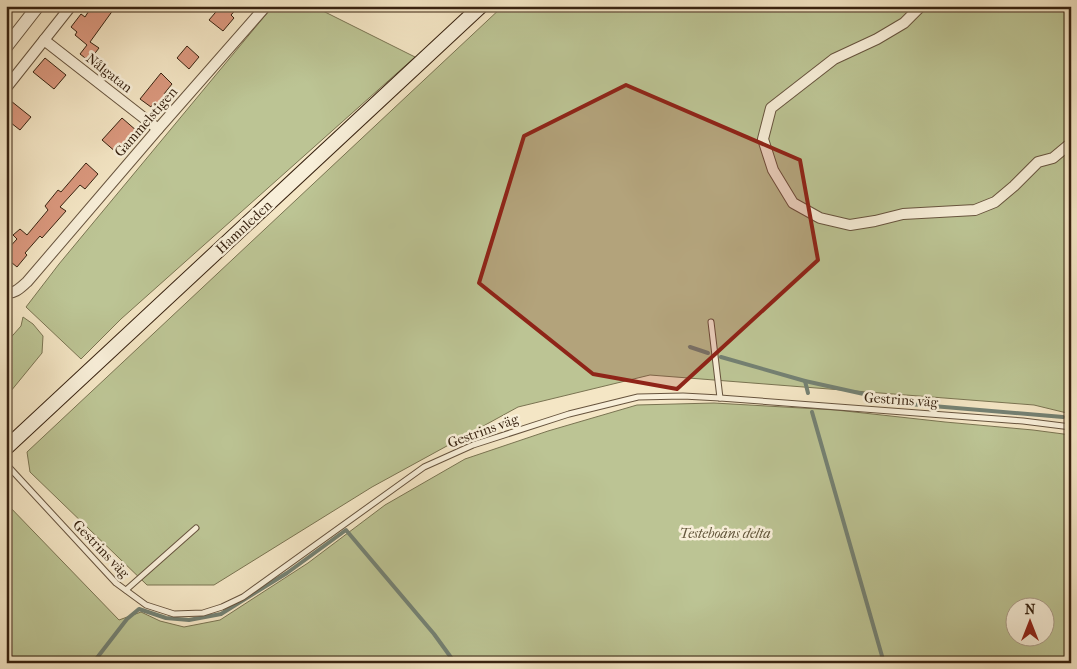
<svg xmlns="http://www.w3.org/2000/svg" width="1077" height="669" viewBox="0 0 1077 669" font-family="'IM FELL French Canon',serif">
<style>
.green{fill:#bcc494;stroke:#7a7452;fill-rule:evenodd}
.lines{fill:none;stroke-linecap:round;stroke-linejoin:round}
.stream{stroke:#748173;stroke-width:4}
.building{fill:#da987e;stroke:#382311}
.service-casing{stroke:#67543e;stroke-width:7}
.minor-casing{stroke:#67543e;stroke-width:12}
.tertiary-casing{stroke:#67543e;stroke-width:14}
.secondary-casing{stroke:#382311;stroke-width:16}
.service{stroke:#f8efd9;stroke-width:5}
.minor{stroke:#f8efd9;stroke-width:10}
.tertiary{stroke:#f8efd9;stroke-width:12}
.secondary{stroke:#f8efd9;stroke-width:14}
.marked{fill:#8f2418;fill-opacity:0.2;stroke:#8f2418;stroke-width:4;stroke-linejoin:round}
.labels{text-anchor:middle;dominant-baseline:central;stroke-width:5;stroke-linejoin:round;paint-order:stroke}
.street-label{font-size:14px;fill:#382311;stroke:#f8efd9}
.park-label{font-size:14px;font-style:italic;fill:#605338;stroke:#f8efd9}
</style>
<rect width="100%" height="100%" fill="#f4e6c5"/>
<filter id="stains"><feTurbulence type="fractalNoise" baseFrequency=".004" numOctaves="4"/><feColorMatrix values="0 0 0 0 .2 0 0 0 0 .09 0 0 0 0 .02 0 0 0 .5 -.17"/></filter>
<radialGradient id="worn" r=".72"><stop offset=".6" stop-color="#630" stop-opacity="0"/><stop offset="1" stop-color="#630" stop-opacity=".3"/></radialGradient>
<g class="green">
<polygon points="273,6 313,6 415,57 121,319 81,359 26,307 59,264"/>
<polygon points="503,6 1071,6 1071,414 1034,405 650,375 518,407 372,487 214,585 147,585 30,472 27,452"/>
<polygon points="23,317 33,324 43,336 42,353 6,397 6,343 21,326"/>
<path d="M714,403L836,410L945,422L1033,430L1071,435V663H6V503L119,620L141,612L160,621L184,627L220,620L308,563L385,505L465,459L548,431L637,405ZM1044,606V636H1014V606Z"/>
</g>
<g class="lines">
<g class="stream">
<polyline points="690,347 708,353"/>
<polyline points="721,357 805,381 909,404 1063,417"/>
<polyline points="805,381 808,393"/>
<polyline points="812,412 884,663"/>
<polyline points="93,663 127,619 139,609 166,618 189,620 221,614 287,573 346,530 434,634 455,663"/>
</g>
</g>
<g class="building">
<polygon points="92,6 116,6 90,42 99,48 89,61 80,54 87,45 75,35 77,32 71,27 81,14 85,17"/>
<polygon points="221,6 239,6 231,15 234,18 223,31 209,20"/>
<polygon points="187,46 199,57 189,69 177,58"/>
<polygon points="45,58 66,75 54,89 33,72"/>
<polygon points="161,73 172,84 164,94 166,95 157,105 154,103 151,107 140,99"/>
<polygon points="11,101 31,117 20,130 6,119 6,107"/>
<polygon points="122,118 137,131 117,153 102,140"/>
<polygon points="86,163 98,174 85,189 80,185 60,207 66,211 42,238 40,236 25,253 27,255 17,267 6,258 6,251 17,239 13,235 20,229 27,235 48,210 45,206 58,190 61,192"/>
</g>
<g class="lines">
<defs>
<g id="service">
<polyline points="711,322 720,398"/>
<polyline points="1068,427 1071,408"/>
<polyline points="6,464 116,583 146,605 174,614 203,613 222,607 243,597 424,467 473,445 569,414 638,397 683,396 720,398 1023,421 1071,427"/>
<polyline points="126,590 196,528"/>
</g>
<g id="minor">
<polyline points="921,6 904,23 877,39 834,59 771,108 763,139 773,170 793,203 820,218 850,225 875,221 903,214 975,210 995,202 1014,186 1038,162 1053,158 1071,143"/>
<polyline points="44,40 158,129"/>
<polyline points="6,88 71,6"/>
<path d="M6,293C15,294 21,287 27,282L158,129L266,6"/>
</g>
<polyline id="tertiary" points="6,47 38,6"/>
<polyline id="secondary" points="6,448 481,6"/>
</defs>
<use href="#service" class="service-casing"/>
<use href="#minor" class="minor-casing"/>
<use href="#tertiary" class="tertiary-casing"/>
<use href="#secondary" class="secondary-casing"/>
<use href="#service" class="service"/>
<use href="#minor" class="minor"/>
<use href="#tertiary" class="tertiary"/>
<use href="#secondary" class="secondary"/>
</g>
<path class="marked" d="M626,85L800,160L818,260L677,389L593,374L479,283L524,136Z"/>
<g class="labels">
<g class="street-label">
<text transform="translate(109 73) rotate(38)">Nålgatan</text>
<text transform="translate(146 122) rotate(-49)">Gammelstigen</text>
<text transform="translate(244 227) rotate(-43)">Hamnleden</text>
<text transform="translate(901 400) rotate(4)">Gestrins väg</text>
<text transform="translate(483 431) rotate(-20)">Gestrins väg</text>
<text transform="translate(101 549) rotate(46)">Gestrins väg</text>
</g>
<g class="park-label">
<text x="725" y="533">Testeboåns delta</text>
</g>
</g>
<rect width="1077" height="669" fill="none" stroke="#f4e6c5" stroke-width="25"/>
<rect x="8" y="8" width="1062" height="654" fill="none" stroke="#382311" stroke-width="2.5"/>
<rect x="12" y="12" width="1052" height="644" fill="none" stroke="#382311"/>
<g transform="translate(1030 622)"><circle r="24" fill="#f8efd9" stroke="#ab9d89"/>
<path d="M0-4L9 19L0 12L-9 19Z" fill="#8f2418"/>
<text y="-8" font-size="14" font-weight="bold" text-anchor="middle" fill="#382311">N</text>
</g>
<rect width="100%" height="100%" filter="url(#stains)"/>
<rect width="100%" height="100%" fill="url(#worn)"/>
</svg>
